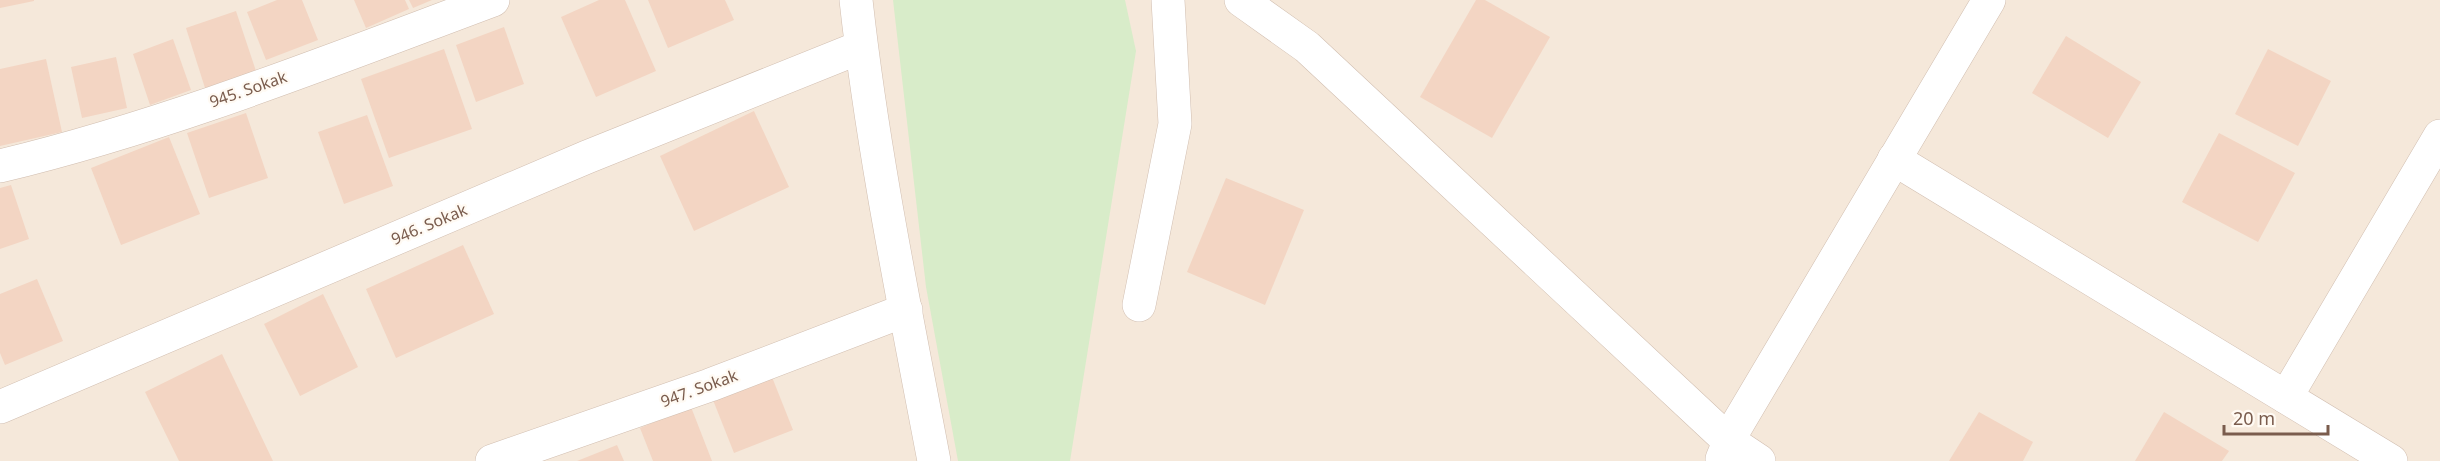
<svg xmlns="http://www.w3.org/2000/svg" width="2440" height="461" viewBox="0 0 2440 461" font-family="'Noto Sans',sans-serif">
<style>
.residential{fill:#f5e8da}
.green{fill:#d8ecc9}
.building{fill:#f3d5c3}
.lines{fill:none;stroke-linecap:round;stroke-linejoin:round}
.minor-casing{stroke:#d1beb0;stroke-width:34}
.minor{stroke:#fff;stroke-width:33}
.labels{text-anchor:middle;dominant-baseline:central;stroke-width:4.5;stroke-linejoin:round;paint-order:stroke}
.street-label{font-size:16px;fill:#7a5c4d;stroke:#fffaf3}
</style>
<rect width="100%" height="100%" fill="#fdf6ec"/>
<rect class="residential" x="0" y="0" width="2440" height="461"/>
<polygon class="green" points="893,0 1125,0 1136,51 1070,461 958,461 926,287"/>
<g class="building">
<polygon points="0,0 34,0 34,1 0,8"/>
<polygon points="277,0 302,0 318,40 266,60 247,12"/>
<polygon points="354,0 405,0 409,9 366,28"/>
<polygon points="409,0 432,0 413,8"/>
<polygon points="599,0 625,0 656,71 596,97 561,17"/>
<polygon points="648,0 725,0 734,20 668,48"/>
<polygon points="1476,0 1485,0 1550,37 1492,138 1420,97"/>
<polygon points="236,11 256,71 205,88 186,28"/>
<polygon points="504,27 524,84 476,102 456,45"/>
<polygon points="2066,36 2141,82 2108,138 2032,93"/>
<polygon points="173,39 191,90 150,105 133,54"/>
<polygon points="444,49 472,129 389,158 361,79"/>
<polygon points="2268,49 2331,81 2298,146 2235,114"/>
<polygon points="116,57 127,108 82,118 71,67"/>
<polygon points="46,59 62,132 0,146 0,69"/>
<polygon points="754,111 789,187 694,231 660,156"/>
<polygon points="246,113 268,178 209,198 187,133"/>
<polygon points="367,115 393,186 344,204 318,132"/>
<polygon points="2219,133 2295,173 2258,242 2182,202"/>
<polygon points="169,137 200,214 121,245 91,168"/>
<polygon points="1226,178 1304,210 1265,305 1187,272"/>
<polygon points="11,185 29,239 0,249 0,188"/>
<polygon points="463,245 494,314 396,358 366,289"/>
<polygon points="37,279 63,341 5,365 0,353 0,294"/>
<polygon points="323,294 358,367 300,396 264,324"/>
<polygon points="222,354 273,461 179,461 145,392"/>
<polygon points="772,377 793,430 734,453 713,400"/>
<polygon points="691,407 712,461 653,461 640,428"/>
<polygon points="1979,412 2033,442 2023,461 1949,461"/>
<polygon points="2164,412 2229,451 2222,461 2135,461"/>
<polygon points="617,445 624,461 577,461"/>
</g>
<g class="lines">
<defs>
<g id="minor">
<path d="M856,0C873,154 905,308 934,461"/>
<polyline points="1241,0 1307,47 1729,441 1759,461"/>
<polyline points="1894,159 2391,461"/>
<path d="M0,166C167,126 332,60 493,0"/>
<polyline points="1139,305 1175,124 1168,0"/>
<polyline points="2286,397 2440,136"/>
<polyline points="0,407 587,157 861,47"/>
<polyline points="1722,459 1734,430 1989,0"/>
<polyline points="492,461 710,385 906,310"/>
</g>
</defs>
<use href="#minor" class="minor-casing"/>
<use href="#minor" class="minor"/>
</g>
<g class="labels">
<g class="street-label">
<text transform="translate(248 89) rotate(-19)">945. Sokak</text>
<text transform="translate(429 224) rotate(-23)">946. Sokak</text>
<text transform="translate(699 388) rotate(-20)">947. Sokak</text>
</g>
</g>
<path d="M2224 425v9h104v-9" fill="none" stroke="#7a5c4d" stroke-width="3"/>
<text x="2233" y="425" font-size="18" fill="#7a5c4d" stroke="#fffaf3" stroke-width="4.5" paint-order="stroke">20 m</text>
</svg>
